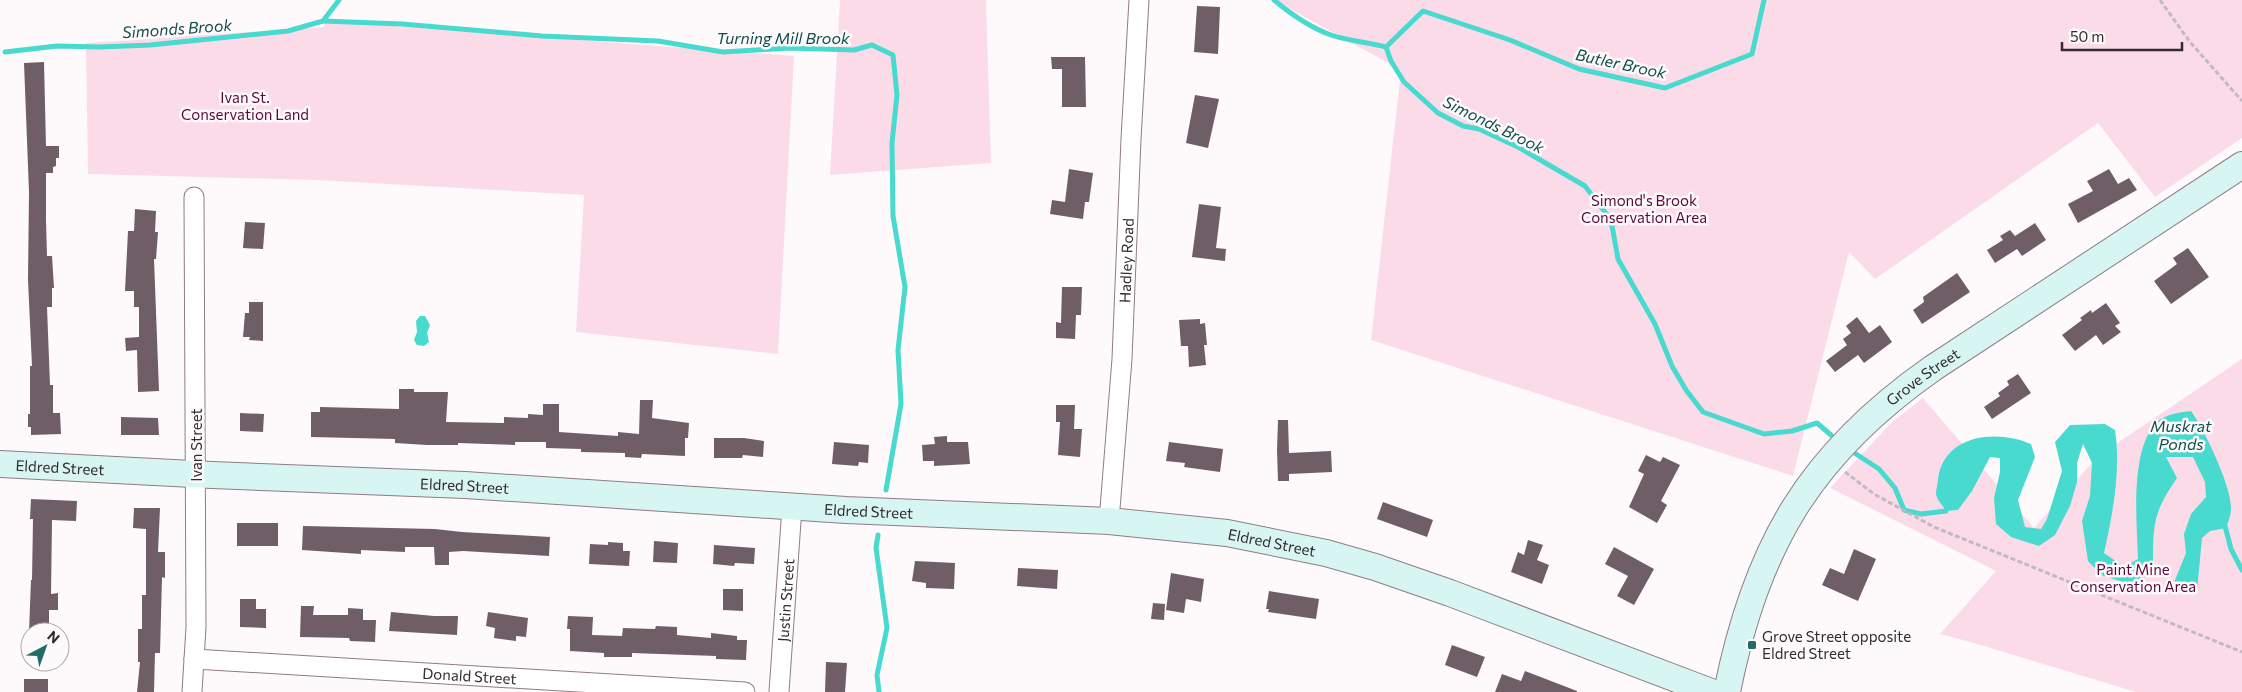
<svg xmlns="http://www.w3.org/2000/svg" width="2242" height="692" viewBox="0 0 2242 692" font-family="Commissioner,sans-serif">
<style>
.green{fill:#fcdbe9}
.water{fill:#48d9cf}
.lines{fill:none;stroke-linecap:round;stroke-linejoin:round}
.stream{stroke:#48d9cf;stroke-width:5}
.building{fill:#705e66}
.street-casing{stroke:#8f7c84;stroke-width:21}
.secondary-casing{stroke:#8f7c84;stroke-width:28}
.path{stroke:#c0bbbe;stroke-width:3;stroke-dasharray:5 2.5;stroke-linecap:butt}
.street{stroke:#fff;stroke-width:19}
.secondary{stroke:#d7f5f2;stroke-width:26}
.poi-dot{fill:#236d68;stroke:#fefafc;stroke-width:2}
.labels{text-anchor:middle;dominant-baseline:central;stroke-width:5;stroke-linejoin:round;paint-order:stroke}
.park-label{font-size:15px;fill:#5b093a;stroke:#fefafc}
.street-label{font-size:15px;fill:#332b2e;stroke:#fefafc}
.poi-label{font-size:15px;fill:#332b2e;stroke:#fefafc;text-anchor:start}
.water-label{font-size:16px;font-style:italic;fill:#0f4e4a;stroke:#fefafc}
</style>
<rect width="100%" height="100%" fill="#fefafc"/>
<g class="green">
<polygon points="840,0 986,0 991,163 830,175"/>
<polygon points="1274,0 2242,0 2242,138 2155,197 2098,123 1875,279 1849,252 1793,476 1371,340 1401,70"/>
<polygon points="325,21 794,56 778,354 576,332 584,195 316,180 88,174 86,43 324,27"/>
<polygon points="2242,359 2242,692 2136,692 1974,643 1940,634 1996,571 1830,488 1892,422 1923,398 2034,528 2098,456"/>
</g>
<g class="water">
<polygon points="420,316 425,316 430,325 427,333 429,342 424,346 417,345 414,340 417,332 416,321"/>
<path d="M2191,411C2204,429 2232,487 2231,509C2231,515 2228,522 2226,528L2210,531L2202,538L2197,591L2184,593L2173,585L2186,553L2184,534L2191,514L2206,497L2205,482L2193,457H2166L2177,478C2152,514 2153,526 2153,569L2136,586L2101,575L2088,561L2082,521L2090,496L2092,463L2083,444L2077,463V482L2070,506L2055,535L2039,546L2011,537L1996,524L1994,498L2000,472V458L1990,457L1972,491L1958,510L1946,511C1943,506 1937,500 1936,494C1936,490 1938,483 1938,479C1944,434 1997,429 2031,444L2035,457L2018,500L2025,527L2041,529L2047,519L2062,471L2055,442L2070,425L2105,424L2115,430C2121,470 2113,513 2104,553L2124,567L2138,559C2137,522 2129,448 2158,421C2167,414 2181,412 2191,411Z"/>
</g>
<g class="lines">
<g class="stream">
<path d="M1274,0C1292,15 1309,27 1331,35C1348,41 1368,42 1386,47L1391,61L1404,82L1438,113L1463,126L1479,129L1518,147L1585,186L1611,220L1618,259L1655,324L1672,366L1686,390L1703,412L1764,434L1792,431L1817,423L1831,435"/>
<polyline points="323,21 402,24 542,36 658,41 723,52 789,48 854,50 872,45 893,55 897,95 892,143 893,216 905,287 898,350 901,404 886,490"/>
<polyline points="1386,47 1423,11 1510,40 1579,69 1665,88 1752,54 1764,0"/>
<polyline points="5,52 57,46 100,47 150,45 288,31 323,21 339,0"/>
<polyline points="1853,452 1879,469 1895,488 1904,510 1921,514 1946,511 1948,505"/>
<polyline points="2224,522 2231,549 2242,570"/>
<polyline points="878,535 876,548 887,628 877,675 879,692"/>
</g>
</g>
<g class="building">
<polygon points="1197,6 1220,7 1218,54 1194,52"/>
<polygon points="1051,57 1085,57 1086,107 1062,107 1062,69 1052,69"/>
<polygon points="44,62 46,146 59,146 59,158 56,158 56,166 53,167 53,173 46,173 46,220 47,256 52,256 54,288 52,288 52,307 47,307 50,385 53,385 53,413 60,413 61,434 31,435 31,427 28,427 28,414 30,414 30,366 32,366 28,280 29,192 24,63"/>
<polygon points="1195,95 1219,99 1208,148 1186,143"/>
<polygon points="1069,169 1093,173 1089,202 1085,202 1083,219 1050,214 1052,200 1065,202"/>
<polygon points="2109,169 2118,184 2129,178 2137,190 2078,223 2068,204 2093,191 2087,181"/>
<polygon points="1199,204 1221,207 1216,248 1226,249 1225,261 1192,257"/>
<polygon points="135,209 156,211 155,232 158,232 156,259 154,259 159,391 138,392 137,350 126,351 125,338 139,337 139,307 134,307 134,291 125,291 128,231 134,231"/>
<polygon points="245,222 265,223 263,249 243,248"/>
<polygon points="2035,223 2046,240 2022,256 2017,249 1995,263 1987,250 2003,240 2000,236 2010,230 2015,236"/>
<polygon points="2188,248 2209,277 2171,304 2154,281 2177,264 2173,258"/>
<polygon points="1957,273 1970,292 1922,324 1913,310 1924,302 1923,297"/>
<polygon points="1062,287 1082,287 1081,315 1076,315 1075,339 1056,338 1056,322 1061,323"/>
<polygon points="249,302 263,302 263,341 249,340 250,337 243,337 245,313 249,313"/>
<polygon points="2106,303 2120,323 2115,326 2121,332 2103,345 2096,335 2075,351 2062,335 2082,320 2080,318 2091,310 2092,313"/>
<polygon points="1857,317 1869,333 1880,325 1892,342 1864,363 1858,355 1835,372 1826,361 1847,345 1843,339 1851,333 1846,326"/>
<polygon points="1200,319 1200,324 1205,323 1207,345 1204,345 1206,365 1189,367 1188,346 1181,346 1179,320"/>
<polygon points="2018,374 2031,393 1992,419 1984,407 2000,396 1998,393 2009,385 2007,381"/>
<polygon points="399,389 414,389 414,392 448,392 446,422 504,423 504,417 528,418 528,414 543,415 543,404 559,404 559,432 618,436 618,432 639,434 640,400 653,400 652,418 689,423 688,438 685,438 685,456 642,454 641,458 625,457 625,453 581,452 581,449 546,448 546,442 515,442 515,445 458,443 458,445 427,445 395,443 395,439 311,437 311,412 320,412 320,407 399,409"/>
<polygon points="1056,405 1075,405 1074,429 1082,429 1080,457 1058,455 1060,422 1056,422"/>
<polygon points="240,413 264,414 263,432 240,431"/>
<polygon points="121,417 158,418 159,435 121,435"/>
<polygon points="1278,420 1288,420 1289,453 1331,451 1332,472 1289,474 1289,481 1278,481 1277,450"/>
<polygon points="947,436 947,442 968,442 970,464 934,466 934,461 923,461 922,445 935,444 934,437"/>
<polygon points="714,438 744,438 764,441 763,457 743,455 742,458 714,458"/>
<polygon points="834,442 869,445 868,463 859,462 858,466 832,464"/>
<polygon points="1169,442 1223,449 1220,472 1184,467 1185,463 1166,461"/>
<polygon points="1646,455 1660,462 1663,457 1680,465 1661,501 1667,505 1657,523 1629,507 1644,474 1638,471"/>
<polygon points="31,499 77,501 76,521 52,520 51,594 58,593 58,610 49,610 49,632 29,632 31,580 32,580 33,519 30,519"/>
<polygon points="1383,502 1433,520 1427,537 1377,519"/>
<polygon points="134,508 160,508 158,552 165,552 165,578 162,577 160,653 155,653 154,692 137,692 140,662 138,662 138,629 142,629 142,595 146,595 146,529 133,528"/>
<rect x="237" y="523" width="41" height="23"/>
<polygon points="303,526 435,529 462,532 550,537 549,556 463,551 449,552 449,565 435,565 434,547 405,547 405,552 361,550 361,554 302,550"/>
<polygon points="1528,540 1543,545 1537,560 1549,565 1542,584 1511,572 1518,552 1524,555"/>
<polygon points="654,541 678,543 677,563 653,562"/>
<polygon points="608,542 623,543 623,551 630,551 629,566 589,564 590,544 608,545"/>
<polygon points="714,545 755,548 754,564 735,563 734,566 713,564"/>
<polygon points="1614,547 1654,569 1634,605 1617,596 1628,576 1605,564"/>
<polygon points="1854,549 1876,559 1858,601 1822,585 1830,568 1844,574"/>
<polygon points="915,561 955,563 954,589 926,588 926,583 912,581"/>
<polygon points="1018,568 1058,570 1057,589 1017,586"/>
<polygon points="1171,573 1204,579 1201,602 1186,599 1184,613 1166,610"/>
<polygon points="723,589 743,589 743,611 723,610"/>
<polygon points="1269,591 1319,599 1316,619 1268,612 1269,609 1266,609"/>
<polygon points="240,599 256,599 256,609 266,609 266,628 240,627"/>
<polygon points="1153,603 1165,604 1164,620 1151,619"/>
<polygon points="301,606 314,606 313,615 348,615 348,608 363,609 363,620 376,620 375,642 350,641 349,638 300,637"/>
<polygon points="391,612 434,616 458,616 457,635 389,631"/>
<polygon points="488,612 528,618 526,637 516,636 516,641 494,638 495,628 486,626"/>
<polygon points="568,616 593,617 592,635 622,636 623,628 655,629 656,626 677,627 677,635 711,638 711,633 737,636 737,640 747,640 746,660 716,659 716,656 632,653 632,657 604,657 604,653 570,651 570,629 567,629"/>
<polygon points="1452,645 1485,657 1477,677 1445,665"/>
<polygon points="826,662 847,663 845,692 825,692"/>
<polygon points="1525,671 1577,691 1577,692 1495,692 1502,674 1521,681"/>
<rect x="24" y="679" width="24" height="13"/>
</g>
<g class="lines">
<defs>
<g id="street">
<path id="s1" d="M1109,521L1122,359L1131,139L1139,0"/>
<path id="s2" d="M194,659L745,692"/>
<polyline points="192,692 196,627 194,197"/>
<path id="s3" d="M779,692L792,507"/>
</g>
<g id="secondary">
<path id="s4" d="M0,464L212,475L465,485L846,510L1109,521L1227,533L1326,553L1375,567L1450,593L1711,692"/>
<path id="s5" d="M1727,692C1756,546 1810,454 1933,368L2242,165"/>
</g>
</defs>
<use href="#street" class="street-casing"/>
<use href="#secondary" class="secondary-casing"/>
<g class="path">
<polyline points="2160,0 2190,42 2242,101"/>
<polyline points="1845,472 1874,494 1934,527 2242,652"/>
</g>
<use href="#street" class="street"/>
<use href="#secondary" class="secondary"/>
</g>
<rect class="poi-dot" x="1747" y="640" width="10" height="10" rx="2.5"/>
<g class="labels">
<g class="park-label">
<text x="245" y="97">Ivan St.<tspan x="245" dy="17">Conservation Land</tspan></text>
<text x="1644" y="200">Simond's Brook<tspan x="1644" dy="17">Conservation Area</tspan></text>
<text x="2133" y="569">Paint Mine<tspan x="2133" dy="17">Conservation Area</tspan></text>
</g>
<g class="street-label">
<text stroke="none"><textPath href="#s1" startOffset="261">Hadley Road</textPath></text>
<text stroke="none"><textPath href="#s5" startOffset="382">Grove Street</textPath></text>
<text transform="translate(196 445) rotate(-90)">Ivan Street</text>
<text stroke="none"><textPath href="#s4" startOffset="60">Eldred Street</textPath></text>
<text stroke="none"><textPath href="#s4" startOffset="465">Eldred Street</textPath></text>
<text stroke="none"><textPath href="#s4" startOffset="870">Eldred Street</textPath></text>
<text stroke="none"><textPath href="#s4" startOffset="1275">Eldred Street</textPath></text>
<text stroke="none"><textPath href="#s3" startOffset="92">Justin Street</textPath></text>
<text stroke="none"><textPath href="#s2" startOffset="276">Donald Street</textPath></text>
</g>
<g class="poi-label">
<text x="1762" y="636">Grove Street opposite<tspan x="1762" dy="17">Eldred Street</tspan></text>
</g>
<g class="water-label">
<text transform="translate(177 28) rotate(-4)">Simonds Brook</text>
<text x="783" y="37">Turning Mill Brook</text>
<text transform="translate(1621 63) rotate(12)">Butler Brook</text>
<text transform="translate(1494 124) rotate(26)">Simonds Brook</text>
<text x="2181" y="425">Muskrat<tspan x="2181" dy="18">Ponds</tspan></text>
</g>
</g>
<g transform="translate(45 647) rotate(41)"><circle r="24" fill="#fefafc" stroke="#ada7aa"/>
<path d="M0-4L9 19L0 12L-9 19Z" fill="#236d68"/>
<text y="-8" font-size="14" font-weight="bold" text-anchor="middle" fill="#332b2e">N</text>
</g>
<path d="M2062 42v8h120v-8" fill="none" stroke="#332b2e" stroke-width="2.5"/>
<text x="2070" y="42" font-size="15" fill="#332b2e" stroke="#fefafc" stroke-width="4" paint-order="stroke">50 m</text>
</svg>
